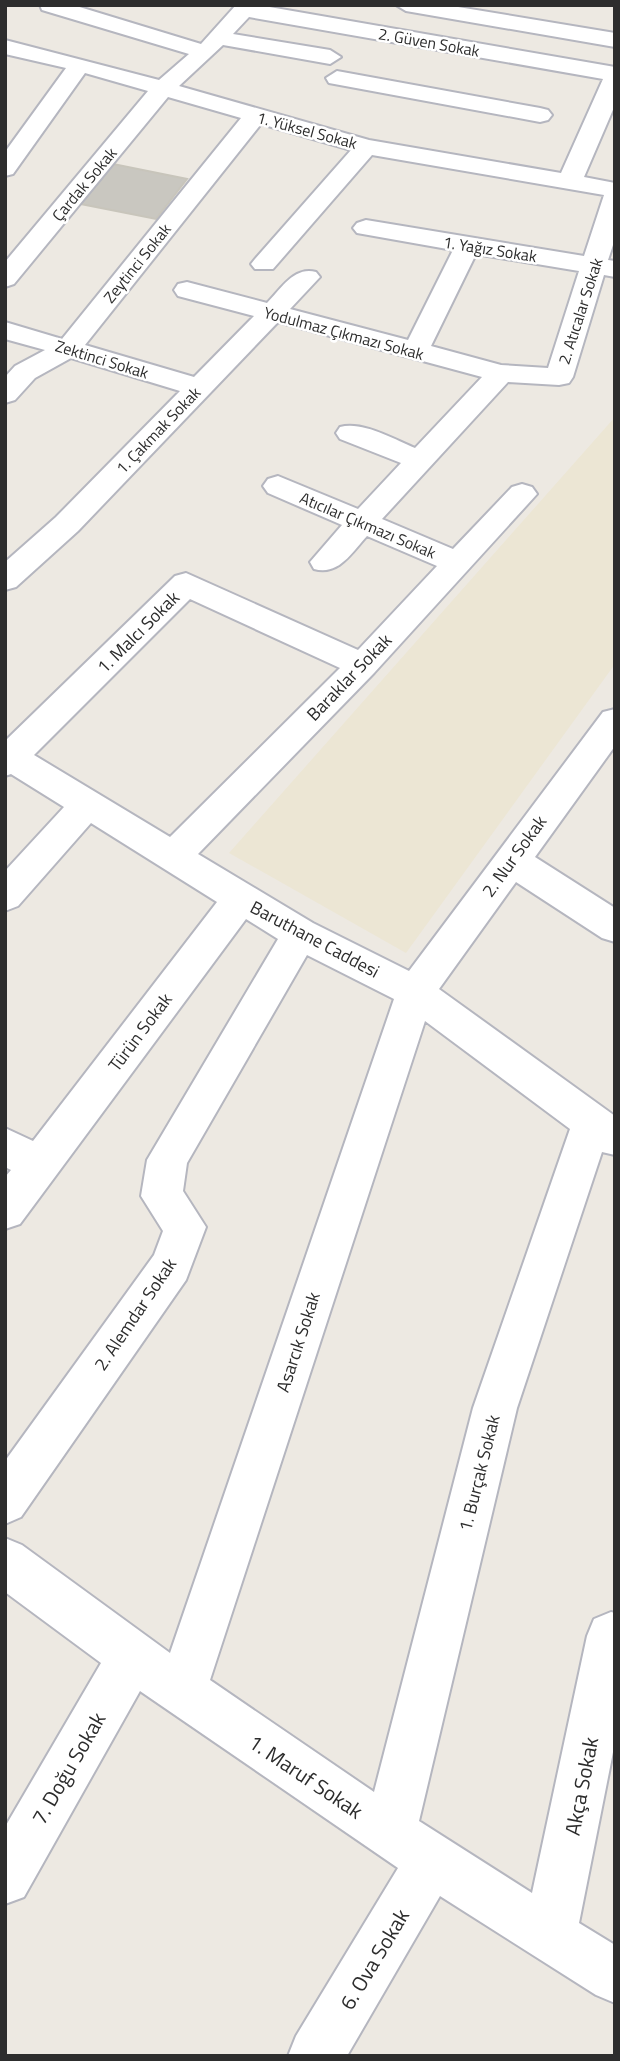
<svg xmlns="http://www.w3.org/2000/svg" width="620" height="2061" viewBox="0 0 620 2061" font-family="'Titillium Web',sans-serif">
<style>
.education{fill:#ece6d4}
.building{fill:#c9c7c0;stroke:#c8c5bb;stroke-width:2}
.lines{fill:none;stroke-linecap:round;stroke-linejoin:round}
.minor-casing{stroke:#b5b6bf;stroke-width:4}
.minor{fill:#fff;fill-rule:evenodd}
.labels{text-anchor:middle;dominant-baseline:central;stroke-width:5;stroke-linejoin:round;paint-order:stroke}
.far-street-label{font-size:16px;fill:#2d2d2d;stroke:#fff}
.street-label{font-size:18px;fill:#2d2d2d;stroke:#fff}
.near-street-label{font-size:21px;fill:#2d2d2d;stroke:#fff}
</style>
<rect width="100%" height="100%" fill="#ede9e2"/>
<polygon class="education" points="615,417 615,664 406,953 229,853"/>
<polygon class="building" points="113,164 187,179 156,219 81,204"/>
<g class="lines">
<defs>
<g id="minor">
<path d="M40,5H73L201,44L236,5H258L615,67V105L584,177L615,183V239L608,260L615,261V277L604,275L573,377L569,383L559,385L508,382L382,519L453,549L512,487L522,484L532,487L537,494L374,673L198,854L313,923L409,971L603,712L615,709V746L535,857L615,908V942L602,938L516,882L439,989L615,1116V1155L602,1152L517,1408L419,1821L532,1893L587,1636L594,1619L611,1612L615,1613V1742L579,1923L615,1945V2003L596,1995L440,1896L347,2056H288L296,2036L398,1868L140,1691L24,1897L5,1904V1827L101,1663L5,1592V1538L22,1545L170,1653L394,999L307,955L187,1163L183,1191L206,1227L186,1280L21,1517L5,1524V1461L154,1255L163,1231L141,1196L147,1160L278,939L246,919L20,1224L5,1229V1177L11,1170L5,1167V1128L33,1141L217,902L91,823L18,906L5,911V871L64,807L11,774L5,776V741L175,576L186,573L358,650L437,566L367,536C352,552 339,576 314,569L310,562L342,525L268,493L263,486L268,479L278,476L358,509L401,463L340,439L336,433L340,427C363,421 393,439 415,448L482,377L278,322L78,531L16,587L5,590V562L56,517L180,391L71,358L35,378L15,400L5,403V377L15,366L45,350L5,339V322L62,339L241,118L168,97L14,284L5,287V262L148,91L85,73L13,174L5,176V152L66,68L5,54V40L159,80L189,54L42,10ZM249,17L603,79L561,173L369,140L179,86L223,45L330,64L341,57L330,50L233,34ZM261,124L351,150L255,259L251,264L255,269H273L372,155L604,195L584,256L366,220L357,223L353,228L357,233L453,250L408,340L290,309L320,277L316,272C294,266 281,289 267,303L187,282L178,284L174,290L178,296L254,316L194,377L85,345ZM476,254L579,271L548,368L501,365L431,346ZM190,599L340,668L170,837L34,755ZM425,1021L570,1129L473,1408L374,1792L210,1680Z"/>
<polygon points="396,5 446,5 615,33 615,47 406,11"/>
<polygon points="337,71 540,108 548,110 552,115 548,120 540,122 329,83 326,78"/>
</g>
</defs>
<use href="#minor" class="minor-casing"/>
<use href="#minor" class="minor"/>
</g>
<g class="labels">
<g class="far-street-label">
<text transform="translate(429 42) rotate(10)">2. Güven Sokak</text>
<text transform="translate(307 130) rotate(15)">1. Yüksel Sokak</text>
<text transform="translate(84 184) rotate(-50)">Çardak Sokak</text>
<text transform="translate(490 249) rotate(9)">1. Yağız Sokak</text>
<text transform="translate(137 263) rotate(-51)">Zeytinci Sokak</text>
<text transform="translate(580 311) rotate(-72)">2. Atıcalar Sokak</text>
<text transform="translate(344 333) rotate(15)">Yodulmaz Çıkmazı Sokak</text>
<text transform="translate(102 359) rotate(17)">Zektinci Sokak</text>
<text transform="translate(158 430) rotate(-46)">1. Çakmak Sokak</text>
<text transform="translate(368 525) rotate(23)">Atıcılar Çıkmazı Sokak</text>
</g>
<g class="street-label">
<text transform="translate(138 632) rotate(-45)">1. Malcı Sokak</text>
<text transform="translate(349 677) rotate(-46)">Baraklar Sokak</text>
<text transform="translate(514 856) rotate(-54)">2. Nur Sokak</text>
<text transform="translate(315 939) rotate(28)">Baruthane Caddesi</text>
<text transform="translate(140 1032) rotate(-53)">Türün Sokak</text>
<text transform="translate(135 1314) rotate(-56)">2. Alemdar Sokak</text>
<text transform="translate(298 1342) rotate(-72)">Asarcık Sokak</text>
<text transform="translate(479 1473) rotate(-76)">1. Burçak Sokak</text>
</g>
<g class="near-street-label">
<text transform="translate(68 1768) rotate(-60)">7. Doğu Sokak</text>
<text transform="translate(306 1776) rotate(34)">1. Maruf Sokak</text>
<text transform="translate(581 1786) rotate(-79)">Akça Sokak</text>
<text transform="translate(374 1959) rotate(-59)">6. Ova Sokak</text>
</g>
</g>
<rect width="620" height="2061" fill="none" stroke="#2d2d2d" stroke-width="14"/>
</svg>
